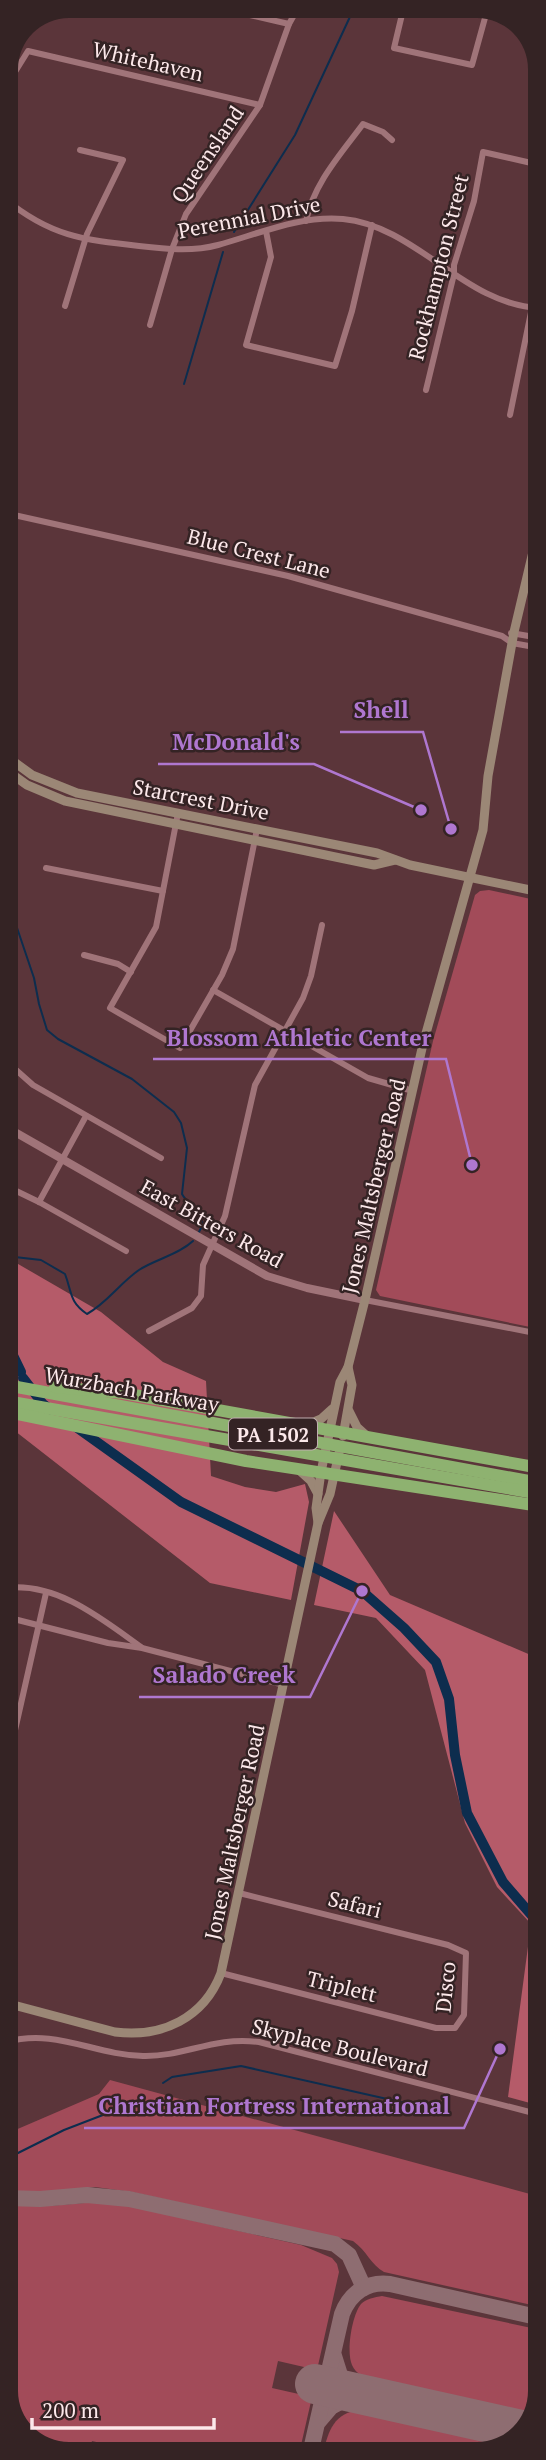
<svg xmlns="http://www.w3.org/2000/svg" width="546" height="2460" viewBox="0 0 546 2460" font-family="'PT Serif',serif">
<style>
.green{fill:#a24b59}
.forest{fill:#b55b69}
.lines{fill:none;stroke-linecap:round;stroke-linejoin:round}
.stream{stroke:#0d2d4e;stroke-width:2}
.river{stroke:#0d2d4e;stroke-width:10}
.taxiway{stroke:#8e6d71;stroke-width:16}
.runway{stroke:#8e6d71;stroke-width:40}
.minor{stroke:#a07479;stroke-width:6}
.tertiary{stroke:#a07479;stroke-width:8}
.secondary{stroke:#9b8776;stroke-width:9}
.motorway{stroke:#8eb270;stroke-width:12}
.labels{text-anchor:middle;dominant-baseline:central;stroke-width:5;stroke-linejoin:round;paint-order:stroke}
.shield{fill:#342324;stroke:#c0adaf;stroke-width:2}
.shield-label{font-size:19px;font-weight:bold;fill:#fce8ea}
.street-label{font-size:21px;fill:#fce8ea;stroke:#342324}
.leader{fill:none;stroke:#af77d0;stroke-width:2.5}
.callout-dot{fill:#af77d0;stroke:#342324;stroke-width:2.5}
.callout-label{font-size:23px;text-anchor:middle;font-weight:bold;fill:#af77d0;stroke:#342324;stroke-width:5;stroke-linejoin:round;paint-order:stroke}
</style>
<rect width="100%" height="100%" fill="#5b353a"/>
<g class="green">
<polygon points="489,890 540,901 540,1329 380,1296 376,1290 433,1041 475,895 480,891"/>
<path d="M110,2080L541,2197V2307L384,2272C371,2265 367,2251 353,2241L132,2192L95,2187L55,2192L23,2193L6,2191V2134L99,2094Z"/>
<polygon points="97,2202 124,2205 301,2245 332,2258 337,2264 339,2272 317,2370 278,2361 272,2388 312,2397 299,2454 149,2454 92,2441 88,2454 61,2454 24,2436 6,2403 6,2205 48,2206"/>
<path d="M382,2296L541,2330V2392L531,2418L372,2383C365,2378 356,2374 352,2365C346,2352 352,2315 361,2304C366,2299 375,2297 382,2296Z"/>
<path d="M361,2410L372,2411L510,2442L489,2454H323C328,2431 334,2412 361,2410Z"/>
</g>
<g class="forest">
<polygon points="6,1257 101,1312 163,1362 206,1381 211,1476 245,1487 276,1492 305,1484 309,1502 291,1600 210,1583 6,1424"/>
<polygon points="334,1511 390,1595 540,1659 541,2106 508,2097 531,1924 497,1887 465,1823 425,1670 376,1618 314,1605"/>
</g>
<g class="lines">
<g class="stream">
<polyline points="234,232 295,135 355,6"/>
<polyline points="184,384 223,252"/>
<path d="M6,906L13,916L34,978L39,1004L47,1030L58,1039L132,1079L174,1112L181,1123L187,1148L182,1194C189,1207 210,1216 199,1232"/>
<path d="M6,1256L41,1260L65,1274C72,1292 69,1302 87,1314C107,1303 120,1283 139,1270C156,1259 178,1255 193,1241"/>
<polyline points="163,2083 172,2077 241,2066 436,2110"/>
<polyline points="6,2159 64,2130 134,2103 143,2097"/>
</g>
<g class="river">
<polyline points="6,1341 21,1372"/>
<polyline points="23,1378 43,1404 51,1410"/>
<polyline points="76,1427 181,1502 362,1591 404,1628 436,1662 449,1699 455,1755 467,1813 503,1882 541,1926"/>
</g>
<g class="taxiway">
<polyline points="6,2198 40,2199 87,2195 129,2199 335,2244 349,2255 364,2288"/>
<polyline points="319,2421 331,2407 357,2393 340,2375 334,2356"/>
<path d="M310,2454L342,2314C350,2293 367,2281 390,2284L541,2318"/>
</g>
<polyline class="runway" points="315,2384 526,2431"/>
<g class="minor">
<polyline points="206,5 289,24"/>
<polyline points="404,6 394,48 472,65 488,7"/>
<polyline points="5,88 28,51 260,105"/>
<path d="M5,199C50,236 83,240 139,246C165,249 192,252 218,245C258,234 301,215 343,219C417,226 464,305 540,308"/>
<polyline points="5,220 15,207"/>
<path d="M306,221C314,183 340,155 363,124L383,132L392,140"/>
<polyline points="266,231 271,257 246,345 335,366 352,311 372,225"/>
<polyline points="65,306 87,234 123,160 80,150"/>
<polyline points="150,325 172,249 186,214 260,105 289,24 299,6"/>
<polyline points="426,390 454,274 454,265 474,201 483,152 540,165"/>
<polyline points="510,415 540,268"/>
<polyline points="5,513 288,576 502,636 512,643 540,648"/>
<polyline points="511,633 540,638"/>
<polyline points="178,813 156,927 110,1008 180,1048 222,975 233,949 257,829"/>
<polyline points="46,868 163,891"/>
<polyline points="84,955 118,964 131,972"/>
<polyline points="213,990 368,1078 413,1091"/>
<polyline points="6,1057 15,1069 33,1085 161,1158"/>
<polyline points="6,1186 39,1202 126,1251"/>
<polyline points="39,1202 86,1116"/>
<polyline points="365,1300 540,1334"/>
<polyline points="149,1331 192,1308 201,1296 203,1265 225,1216 255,1085 303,998 311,976 322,925"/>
<path d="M6,1588C57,1582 102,1619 141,1647"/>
<polyline points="6,1617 108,1643 142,1648 284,1685"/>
<polyline points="6,1770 46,1593"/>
<polyline points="221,1973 436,2028 455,2028 464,2015 466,1953 448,1945 239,1893"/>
<path d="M6,2042C56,2028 94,2055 143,2056C185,2057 213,2036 259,2042L541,2115"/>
</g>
<polyline class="tertiary" points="6,1127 267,1276 307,1288 365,1300"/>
<g class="secondary">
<polyline points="6,756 32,775 77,793 377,853 410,865 540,892"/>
<polyline points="6,770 27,785 65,801 374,865 395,860"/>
<polyline points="349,1411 357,1427 367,1436"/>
<polyline points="307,1425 321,1419 332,1409"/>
<polyline points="343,1436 352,1385 348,1367"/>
<polyline points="300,1471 311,1481 318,1494"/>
<polyline points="318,1523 316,1508 321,1472 340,1382 348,1367 365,1300 423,1044 483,830 488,776 514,632 540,522"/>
<path d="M6,2003L115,2032C162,2038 204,2018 221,1973L318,1523L330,1494L339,1453"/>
</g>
<g class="motorway">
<polyline points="6,1385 540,1483"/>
<polyline points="55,1387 123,1393 540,1468"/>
<polyline points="6,1401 540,1494"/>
<polyline points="6,1409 18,1414 246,1461 540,1506"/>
</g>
</g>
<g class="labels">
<rect class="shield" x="229" y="1418.5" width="88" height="31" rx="5"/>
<g class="shield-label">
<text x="273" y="1434">PA 1502</text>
</g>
<g class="street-label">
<text transform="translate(148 61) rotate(13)">Whitehaven</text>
<text transform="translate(207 154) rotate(-56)">Queensland</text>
<text transform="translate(249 217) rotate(-11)">Perennial Drive</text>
<text transform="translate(438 267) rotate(-76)">Rockhampton Street</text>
<text transform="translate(259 553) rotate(14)">Blue Crest Lane</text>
<text transform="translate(201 799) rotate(11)">Starcrest Drive</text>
<text transform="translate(373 1186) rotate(-77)">Jones Maltsberger Road</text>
<text transform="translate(212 1223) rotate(29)">East Bitters Road</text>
<text transform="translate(132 1389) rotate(10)">Wurzbach Parkway</text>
<text transform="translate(234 1832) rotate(-78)">Jones Maltsberger Road</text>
<text transform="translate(355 1904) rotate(14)">Safari</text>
<text transform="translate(342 1986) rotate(14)">Triplett</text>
<text transform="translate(445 1987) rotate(-84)">Disco</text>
<text transform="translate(340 2047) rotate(14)">Skyplace Boulevard</text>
</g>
</g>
<path d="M0 0H546V2460H0ZM69 18H477A51 51 0 0 1 528 69V2391A51 51 0 0 1 477 2442H69A51 51 0 0 1 18 2391V69A51 51 0 0 1 69 18Z" fill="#342324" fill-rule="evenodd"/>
<path class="leader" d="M451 829L423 732H340M421 810L314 764H158M472 1165L446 1059H153M362 1591L310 1697H139M500 2049L464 2128H84"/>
<g class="callout-dot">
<circle cx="451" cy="829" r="7"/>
<circle cx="421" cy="810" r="7"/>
<circle cx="472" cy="1165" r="7"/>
<circle cx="362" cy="1591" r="7"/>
<circle cx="500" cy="2049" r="7"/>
</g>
<g class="callout-label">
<text x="381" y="718">Shell</text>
<text x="236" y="750">McDonald's</text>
<text x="299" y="1046">Blossom Athletic Center</text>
<text x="224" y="1683">Salado Creek</text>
<text x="274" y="2114">Christian Fortress International</text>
</g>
<path d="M32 2418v10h182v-10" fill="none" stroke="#fce8ea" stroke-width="3.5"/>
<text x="42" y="2418" font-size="21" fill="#fce8ea" stroke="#342324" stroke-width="5" paint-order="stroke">200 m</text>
</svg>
